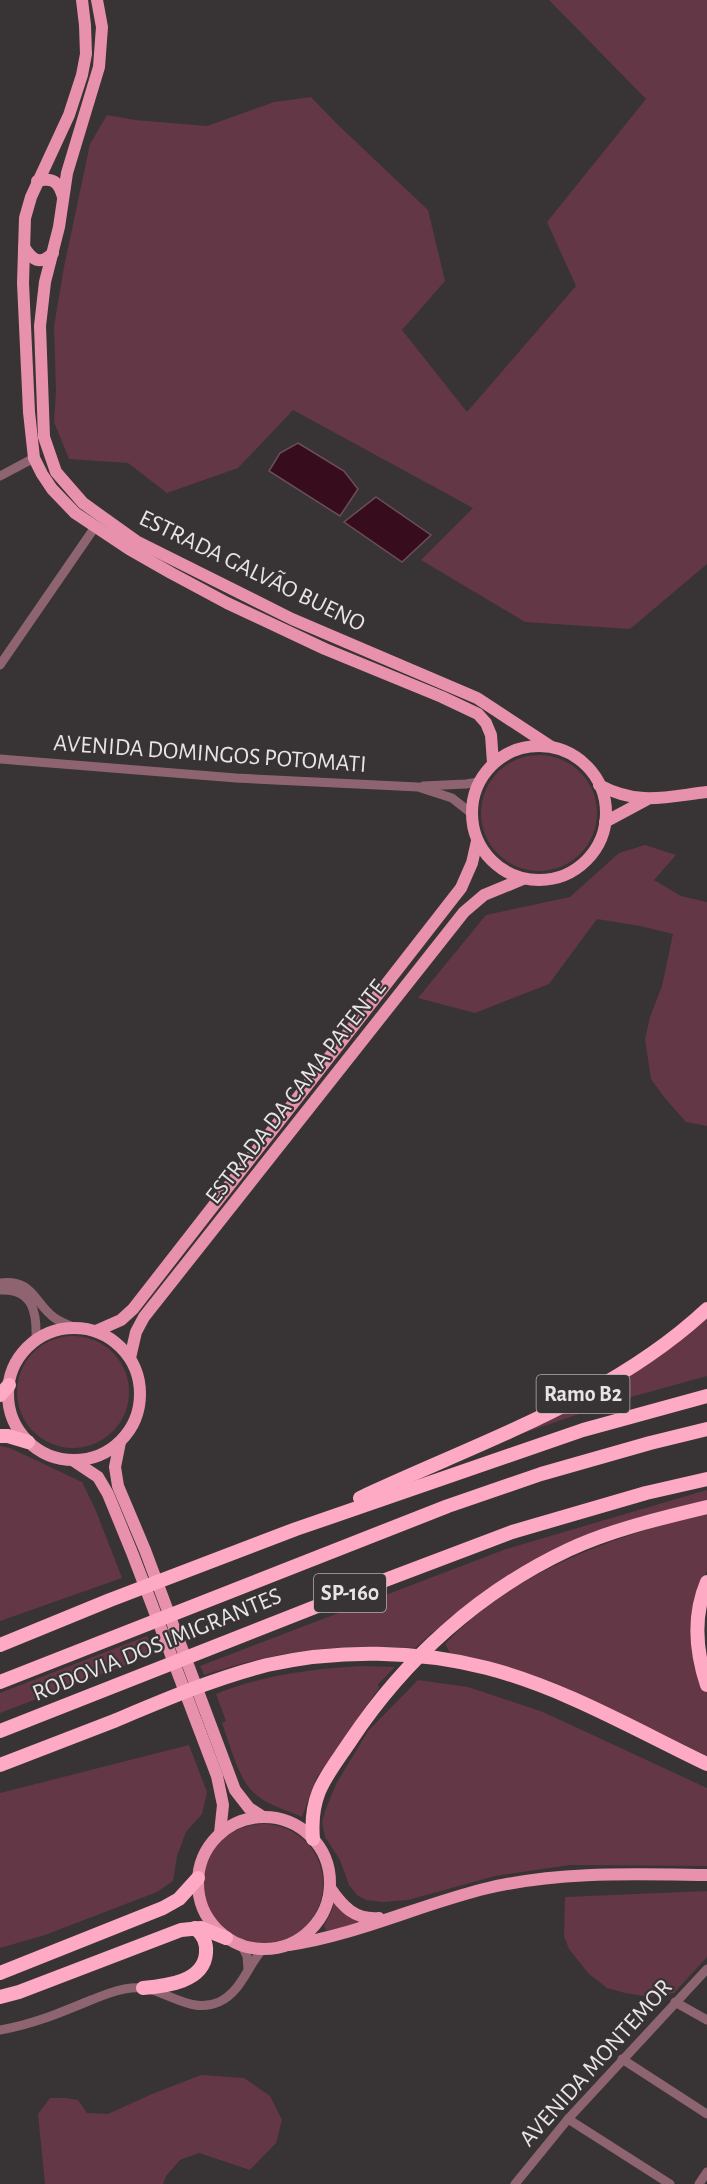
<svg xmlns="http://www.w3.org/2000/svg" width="707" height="2184" viewBox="0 0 707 2184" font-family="'Alegreya Sans',sans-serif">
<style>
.green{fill:#643746}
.water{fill:#370d1e;stroke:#6c4e5a;stroke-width:1.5}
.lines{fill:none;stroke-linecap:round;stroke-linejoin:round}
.minor{stroke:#8f6471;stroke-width:9}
.major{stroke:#e891ad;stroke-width:12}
.highway{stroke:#feaac4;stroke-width:14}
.labels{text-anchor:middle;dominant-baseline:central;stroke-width:4.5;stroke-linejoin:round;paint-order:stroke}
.shield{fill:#383334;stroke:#b3afb0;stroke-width:1.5}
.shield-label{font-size:22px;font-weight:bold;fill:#e8e4e5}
.street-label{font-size:24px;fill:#e8e4e5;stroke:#383334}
</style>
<rect width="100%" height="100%" fill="#383334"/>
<g class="green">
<polygon points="549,0 707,0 707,564 630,629 525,622 421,560 473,508 293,410 238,468 167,493 128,463 69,459 54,422 56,391 54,326 64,267 90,144 107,115 135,120 207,126 274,102 311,97 336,123 428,210 445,281 402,330 467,412 576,286 547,222 646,99"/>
<circle cx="539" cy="813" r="58"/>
<polygon points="645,845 676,855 654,880 681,896 707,902 707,1126 686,1122 664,1097 651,1079 645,1039 650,1017 662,986 673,934 640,926 597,919 549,984 475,1013 418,998 486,915 570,897 619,853"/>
<polygon points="707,1315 707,1376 620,1400 494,1443"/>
<circle cx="73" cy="1392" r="56"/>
<polygon points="0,1446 10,1448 82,1482 96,1511 122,1578 0,1621"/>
<path d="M707,1490V1501L611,1528L433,1632L415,1648C335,1644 279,1650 204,1675L200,1666L506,1549Z"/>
<path d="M707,1513V1571L698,1593L702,1681L707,1693V1756C624,1716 541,1672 450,1653L445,1644C513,1572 613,1536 707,1513Z"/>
<polygon points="147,1636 154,1654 0,1713 0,1693"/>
<path d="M361,1666L395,1667L378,1684L379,1688L317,1777L302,1817C286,1810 264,1804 252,1791C238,1777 229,1742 222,1723L226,1721L216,1694C263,1675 311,1669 361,1666Z"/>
<polygon points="418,1680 468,1687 543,1712 707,1788 707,1866 570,1865 495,1876 408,1900 383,1902 366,1900 357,1895 349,1885 340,1860 325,1837 322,1822 325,1811 336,1784 368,1731"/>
<polygon points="189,1745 207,1792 202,1814 186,1832 177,1856 173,1881 157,1892 45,1935 0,1948 0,1793"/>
<circle cx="263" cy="1884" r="60"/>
<polygon points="707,1891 707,1957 674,1993 649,1997 625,1993 607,1988 589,1974 569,1949 564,1936 565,1897"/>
<polygon points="334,1901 362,1921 331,1931 326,1930 324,1926 332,1910"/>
<polygon points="201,2075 244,2078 270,2096 282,2120 276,2143 250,2170 199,2153 180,2160 166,2176 163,2184 45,2184 38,2114 50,2098 65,2098 78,2100 87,2113 108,2114 152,2094"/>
</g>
<g class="water">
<polygon points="298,443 344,471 358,489 340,516 269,471 280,453"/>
<polygon points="376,497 431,535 402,562 344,522"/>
</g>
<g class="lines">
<g class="minor">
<polyline points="0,476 34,458"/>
<polyline points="0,665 95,527"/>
<polyline points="0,759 236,778 418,787 452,798 471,813"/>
<polyline points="423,786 466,784 479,782"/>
<path d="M0,1283C31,1279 33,1299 51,1315C57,1321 66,1324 73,1327"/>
<path d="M0,1290C34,1288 37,1314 36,1340"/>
<polyline points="242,1946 247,1956 248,1969"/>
<polyline points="675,2002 707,2020"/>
<path d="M0,2030C32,2025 62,2012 91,2000C104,1995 117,1989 131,1988C162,1984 187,2016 219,2002C241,1992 247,1967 262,1950"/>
<polyline points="622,2059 707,2114"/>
<polyline points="568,2119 670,2184"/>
<polyline points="515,2184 568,2119 707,1969"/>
<polyline points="699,2184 707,2172"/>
</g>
<g class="major">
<polyline points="82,0 85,25 86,54 82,75 69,115 31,197 25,218 23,283 29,412 34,458 42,474 52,489 75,513 129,549 171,573 227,603 325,649 442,697 478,714 486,723 491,735 493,763"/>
<polyline points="97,0 102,27 99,67 67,173 59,227 45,282 40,326 44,437 56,472 83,503 136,541 292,619 477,698 550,746"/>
<path d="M37,181C53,177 59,182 63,197"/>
<path d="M24,247C32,260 40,266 53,253"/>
<circle cx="539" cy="813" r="67"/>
<path d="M599,785C639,806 665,797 707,792"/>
<polyline points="605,822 646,800"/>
<circle cx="74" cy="1394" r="66"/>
<polyline points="96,1331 121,1320 133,1309 461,888 472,863 477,841"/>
<polyline points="130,1358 136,1332 144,1317 464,912 484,895 523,879"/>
<polyline points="120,1442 115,1467 118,1486 145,1550 235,1790 249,1808 263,1817"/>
<polyline points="74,1461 98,1477 108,1494 133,1555 217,1776 223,1805 220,1833"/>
<circle cx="264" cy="1883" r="66"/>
<path d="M330,1888C343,1907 355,1920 379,1918"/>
<path d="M289,1945C357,1935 421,1904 488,1888C560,1871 633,1874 707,1875"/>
</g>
<g class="highway">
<polyline points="0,1395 9,1385"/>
<polyline points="0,1436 8,1436 28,1442"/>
<path d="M360,1498C477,1443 611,1399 707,1309"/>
<path d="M707,1582C693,1615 696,1652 707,1685"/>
<polyline points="0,1645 110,1600 296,1529 583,1430 707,1396"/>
<polyline points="0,1682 448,1506 541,1474 650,1443 707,1429"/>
<polyline points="0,1731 343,1596 512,1532 646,1493 707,1479"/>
<path d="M0,1765C38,1750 76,1736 114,1721C164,1700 215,1678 267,1665C338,1649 417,1650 487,1668C564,1688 636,1730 707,1764"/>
<path d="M313,1839C309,1793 327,1776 351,1740C405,1659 479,1592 568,1550C611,1530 661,1518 707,1507"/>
<polyline points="0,1973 163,1908 179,1899 198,1878"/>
<path d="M143,1988C166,1986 204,1982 206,1953C207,1942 203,1935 195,1928"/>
<polyline points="0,1997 19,1992 181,1930 201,1928 226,1938"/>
</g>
</g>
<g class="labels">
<g class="shield">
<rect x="536.5" y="1375" width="93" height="38" rx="4.5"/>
<rect x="314" y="1574" width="72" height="38" rx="4.5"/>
</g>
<g class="shield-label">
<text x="583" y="1394">Ramo B2</text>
<text x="350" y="1593">SP-160</text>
</g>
<g class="street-label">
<text transform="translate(252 571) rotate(26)">ESTRADA GALVÃO BUENO</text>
<text transform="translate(210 754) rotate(4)">AVENIDA DOMINGOS POTOMATI</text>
<text transform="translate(296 1092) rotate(-52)">ESTRADA DA CAMA PATENTE</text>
<text transform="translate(157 1645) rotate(-22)">RODOVIA DOS IMIGRANTES</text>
<text transform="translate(596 2063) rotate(-48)">AVENIDA MONTEMOR</text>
</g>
</g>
</svg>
